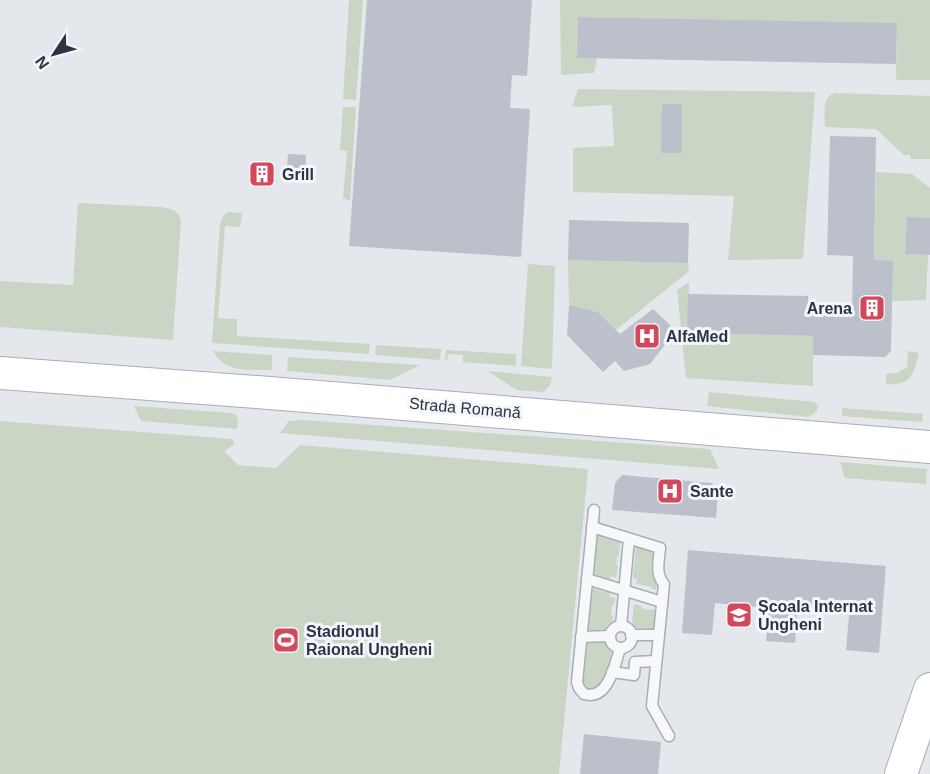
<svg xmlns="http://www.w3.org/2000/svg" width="930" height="774" viewBox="0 0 930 774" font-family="Arial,sans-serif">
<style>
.green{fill:#c9d6c5}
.building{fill:#bbc0ca}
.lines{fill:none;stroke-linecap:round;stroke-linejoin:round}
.service-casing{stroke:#a9aeb7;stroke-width:13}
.secondary-casing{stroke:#a9aeb7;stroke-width:34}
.service{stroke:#f7f8fa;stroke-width:10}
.secondary{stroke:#fff;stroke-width:32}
.labels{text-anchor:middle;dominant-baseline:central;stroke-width:6;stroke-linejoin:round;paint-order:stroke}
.poi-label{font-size:16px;font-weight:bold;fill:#2b3445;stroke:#f4f6f9;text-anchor:start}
.street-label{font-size:16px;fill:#2b3445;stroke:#f4f6f9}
</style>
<rect width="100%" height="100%" fill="#e4e7ec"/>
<g class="green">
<polygon points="349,0 363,0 356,100 343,99"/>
<polygon points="560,0 930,0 930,80 896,80 897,24 578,17 577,57 597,58 594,73 561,75"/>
<polygon points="578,89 815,92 803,259 728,260 734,196 573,192 573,148 614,146 612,105 572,107"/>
<path d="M834,93L930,96V159H911L910,155H904L876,129L825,127C825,115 821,99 834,93Z"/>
<polygon points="343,107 356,107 350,201 343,198 347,151 340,150"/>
<polygon points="876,172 912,174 930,188 930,218 907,218 905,253 928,255 926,300 892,301 874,260"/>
<path d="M78,203L161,207C171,209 177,209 181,220L173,340L0,327V281L73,285Z"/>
<polygon points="228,212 242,213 240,227 225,226 218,318 237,319 237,336 370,344 369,354 212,343 220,224 224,215"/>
<polygon points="568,260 688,263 689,271 616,330 598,312 569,305"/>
<polygon points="528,264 555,266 552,369 521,366"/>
<polygon points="689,282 688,333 807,336 813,334 813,386 686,378 677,290"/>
<polygon points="376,345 441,349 440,360 375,355"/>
<polygon points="446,350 516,354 516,366 463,362 463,355 448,354 447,361 445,360"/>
<path d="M213,351L272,355V370C250,369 225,374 213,351Z"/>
<path d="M908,351L919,353C914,375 911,386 886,384V374L897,373L907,367Z"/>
<polygon points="288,357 420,365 390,380 287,371"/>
<path d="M487,371L552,377C551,384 549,389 542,392L517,390Z"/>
<polygon points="709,392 814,402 818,406 817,411 809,417 707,406"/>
<polygon points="134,406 231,413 235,415 238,418 237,429 141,421"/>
<polygon points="842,408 923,414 922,422 842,416"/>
<polygon points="303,420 710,449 719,469 280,433 289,421"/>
<polygon points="0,421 232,439 235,444 224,451 238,465 276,468 300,445 588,469 559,774 0,774"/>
<polygon points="840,462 927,469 926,484 845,478"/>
<polygon points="594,533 616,538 616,541 620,543 619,556 617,556 616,565 618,566 616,578 611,576 609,580 592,574"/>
<polygon points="636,546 657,552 654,577 657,581 656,590 652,589 652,587 636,584 637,579 633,578"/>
<polygon points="591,588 610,593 609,597 615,598 614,605 612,606 611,615 613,616 612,622 607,625 605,630 600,629 599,633 586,632"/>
<polygon points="634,604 641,606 641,608 650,610 651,609 655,610 654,615 658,616 654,630 642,631 642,628 636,628 632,623"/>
<polygon points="599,640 600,643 605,643 612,652 610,657 613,658 606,679 597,689 589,690 582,685 584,641"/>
</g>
<g class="building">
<polygon points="367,0 532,0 527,76 512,75 510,108 530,109 521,257 349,246"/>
<polygon points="578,17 897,23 896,64 577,58"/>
<polygon points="662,104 682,104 682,153 661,153"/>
<polygon points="830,136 876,137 874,260 893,261 891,351 885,357 813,355 813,336 687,333 688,294 808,296 808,314 852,316 853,256 827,255"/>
<polygon points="288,154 306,155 305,179 286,178"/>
<polygon points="250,166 274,167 274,182 249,182"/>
<polygon points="907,217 930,218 930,255 905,254"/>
<polygon points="569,220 689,223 688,263 568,260"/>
<polygon points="569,305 598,312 620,334 653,309 670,325 668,341 650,364 624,371 615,361 603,372 567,335"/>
<polygon points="622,475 712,483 718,491 716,518 612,510 615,483"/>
<polygon points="688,550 886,566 879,653 846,650 849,615 797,611 795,643 766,641 769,608 715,603 712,635 682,633"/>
<polygon points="584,734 661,742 658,774 580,774"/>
</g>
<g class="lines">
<defs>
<g id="service">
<path d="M594,510L577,682L579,688L584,694C608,701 615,665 620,648"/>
<path d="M592,527L660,548C659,561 655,574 664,584L652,706L669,736"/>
<polyline points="587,579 662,602"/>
<polyline points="621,626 629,539"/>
<circle cx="621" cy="637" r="11"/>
<polyline points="631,635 659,635"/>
<polyline points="581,637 610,636"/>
<polyline points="612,672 634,675 635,662 656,661"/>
</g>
<g id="secondary">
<polyline points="0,373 257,392 930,447"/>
<polyline points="901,774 930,689"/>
</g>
</defs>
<use href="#service" class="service-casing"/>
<use href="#secondary" class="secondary-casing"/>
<use href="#service" class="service"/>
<use href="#secondary" class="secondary"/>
</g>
<defs>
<symbol id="building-square" viewBox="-11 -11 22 22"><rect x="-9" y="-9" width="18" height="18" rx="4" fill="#d1495b" stroke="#f4f6f9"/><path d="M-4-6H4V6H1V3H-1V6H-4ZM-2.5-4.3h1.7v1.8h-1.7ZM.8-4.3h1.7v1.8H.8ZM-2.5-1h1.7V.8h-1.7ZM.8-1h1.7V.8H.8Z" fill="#fff"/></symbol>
<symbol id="hospital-square" viewBox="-11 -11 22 22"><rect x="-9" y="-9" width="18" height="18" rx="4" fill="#d1495b" stroke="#f4f6f9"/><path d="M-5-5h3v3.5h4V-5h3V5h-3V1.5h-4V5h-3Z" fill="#fff"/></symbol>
<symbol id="school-square" viewBox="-11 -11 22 22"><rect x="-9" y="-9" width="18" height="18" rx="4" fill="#d1495b" stroke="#f4f6f9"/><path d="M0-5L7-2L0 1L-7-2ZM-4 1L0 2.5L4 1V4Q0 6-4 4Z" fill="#fff"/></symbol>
<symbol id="stadium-square" viewBox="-11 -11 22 22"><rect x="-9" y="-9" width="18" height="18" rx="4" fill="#d1495b" stroke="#f4f6f9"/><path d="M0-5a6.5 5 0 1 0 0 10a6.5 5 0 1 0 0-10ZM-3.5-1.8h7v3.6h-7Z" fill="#fff"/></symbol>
</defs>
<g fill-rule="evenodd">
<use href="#building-square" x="247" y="159" width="30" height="30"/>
<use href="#building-square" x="857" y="293" width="30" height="30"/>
<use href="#hospital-square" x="632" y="321" width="30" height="30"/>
<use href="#hospital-square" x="655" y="476" width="30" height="30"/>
<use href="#school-square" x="724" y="600" width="30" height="30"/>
<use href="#stadium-square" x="271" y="625" width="30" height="30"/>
</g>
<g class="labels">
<g class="poi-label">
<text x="282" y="174">Grill</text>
<text x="852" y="308" text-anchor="end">Arena</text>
<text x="666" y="336">AlfaMed</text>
<text x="690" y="491">Sante</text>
<text x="758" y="606">Școala Internat<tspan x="758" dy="18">Ungheni</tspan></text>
<text x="306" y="631">Stadionul<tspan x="306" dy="18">Raional Ungheni</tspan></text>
</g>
<g class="street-label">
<text transform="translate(465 408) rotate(5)">Strada Romană</text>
</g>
</g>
<g transform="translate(54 54) rotate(234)" stroke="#f4f6f9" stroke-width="4.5" paint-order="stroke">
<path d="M0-4.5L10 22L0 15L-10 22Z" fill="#2b3445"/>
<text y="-9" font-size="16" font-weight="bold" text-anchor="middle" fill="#2b3445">N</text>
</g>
</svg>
